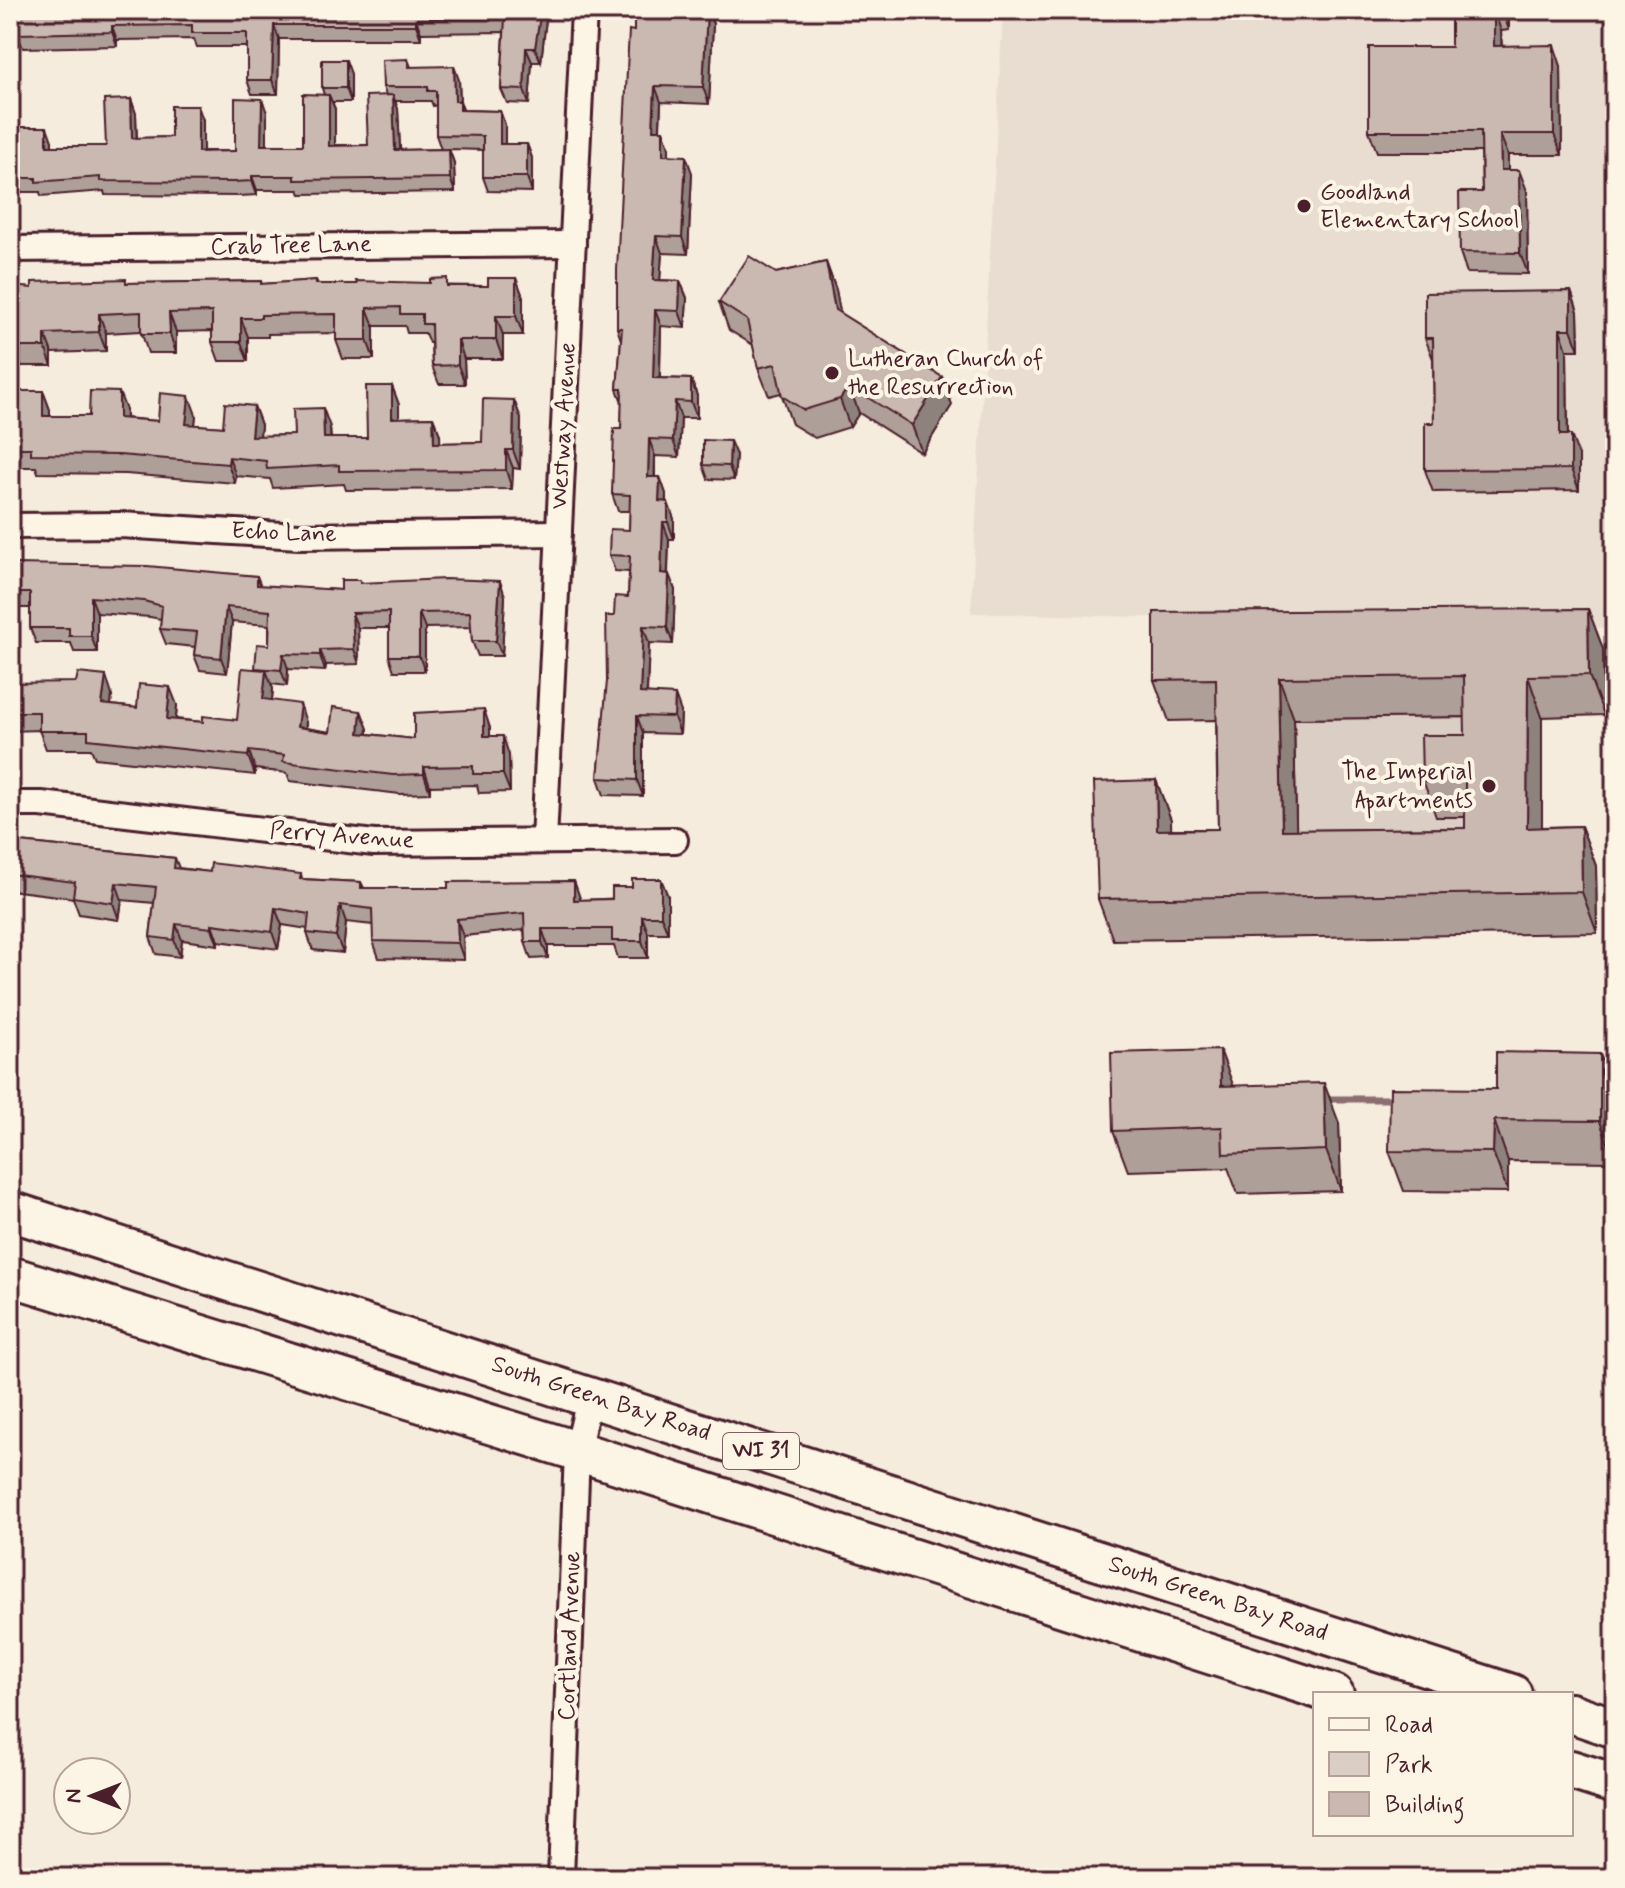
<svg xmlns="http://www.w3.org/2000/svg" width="1625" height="1888" viewBox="0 0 1625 1888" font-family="Mynerve,sans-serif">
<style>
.built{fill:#e8ddd0}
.green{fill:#dbcec4;stroke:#927678;stroke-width:2}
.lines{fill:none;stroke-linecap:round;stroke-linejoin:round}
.stream{stroke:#8c6e70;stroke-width:7}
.minor-casing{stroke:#4a1f2b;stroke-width:30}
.primary-casing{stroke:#4a1f2b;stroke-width:44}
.minor{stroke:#fcf5e5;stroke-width:24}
.primary{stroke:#fcf5e5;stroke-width:38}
.wall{fill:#ae9f98;stroke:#4a1f2b;stroke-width:2;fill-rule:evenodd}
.shaded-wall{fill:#8d827c;stroke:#4a1f2b;stroke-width:2}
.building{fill:#cab9b1;stroke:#4a1f2b;stroke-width:2;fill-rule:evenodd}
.poi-dot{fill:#4a1f2b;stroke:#fcf5e5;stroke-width:3}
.labels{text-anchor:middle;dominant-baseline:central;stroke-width:8;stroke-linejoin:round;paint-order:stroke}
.shield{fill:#fcf5e5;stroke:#7f5f63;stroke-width:2}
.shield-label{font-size:22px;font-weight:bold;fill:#4a1f2b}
.poi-label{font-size:24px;fill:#4a1f2b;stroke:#fcf5e5;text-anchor:start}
.street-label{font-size:24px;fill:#4a1f2b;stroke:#fcf5e5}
</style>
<rect width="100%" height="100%" fill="#f5ecde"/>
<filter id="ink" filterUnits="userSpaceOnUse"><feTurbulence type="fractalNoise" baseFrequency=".0125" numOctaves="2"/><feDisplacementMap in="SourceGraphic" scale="16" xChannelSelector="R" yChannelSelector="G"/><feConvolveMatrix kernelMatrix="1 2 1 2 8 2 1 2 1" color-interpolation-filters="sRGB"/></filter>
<g filter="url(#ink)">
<polygon class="built" points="1003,10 1615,10 1615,628 971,613"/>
<polygon class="green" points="1479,717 1480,868 1297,870 1294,719"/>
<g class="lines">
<polyline class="stream" points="1321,1099 1396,1099"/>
<defs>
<g id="minor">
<polyline points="10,249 573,244"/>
<polyline points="10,526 121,525 299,536 559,533"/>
<polyline points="10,804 41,804 374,843 675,840"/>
<polyline points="544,841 584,10"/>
<polyline points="561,1878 577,1451 590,1395"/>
</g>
<g id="primary">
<polyline points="10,1211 1512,1694"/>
<polyline points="10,1276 577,1451 1334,1694"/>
<polyline points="1571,1713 1615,1728"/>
<polyline points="1571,1770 1615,1784"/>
</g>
</defs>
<use href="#minor" class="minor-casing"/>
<use href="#primary" class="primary-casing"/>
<use href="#minor" class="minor"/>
<use href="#primary" class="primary"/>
</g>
<g class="wall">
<polygon points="10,10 543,10 546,19 541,62 532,62 529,104 507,103 501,89 504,32 421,33 421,39 279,39 278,94 252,94 247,80 247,47 197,47 194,39 117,40 117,46 23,48 19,39 10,39"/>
<polygon points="634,10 708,10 713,24 709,104 661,102 660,130 663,130 669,147 669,155 692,173 688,254 662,253 660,280 680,281 687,298 685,328 661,326 660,378 691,379 697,396 697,418 681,418 679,457 655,456 655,477 660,477 666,494 666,502 674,519 674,539 669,539 668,574 675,590 673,644 649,643 647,694 681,712 680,734 643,733 643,796 604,795 598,778 614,616 628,597 629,572 615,571 609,555 629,530 630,511 618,511 612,494 621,429 622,402 617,389 621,340 617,328 634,31"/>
<polygon points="1451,10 1509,10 1509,30 1501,31 1502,46 1561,66 1562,155 1508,155 1508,170 1527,191 1528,274 1467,273 1460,252 1482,192 1481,152 1377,152 1369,131 1451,47"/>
<path d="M408,59L411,67L459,80L460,101L463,110L500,111L505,125V144H527L532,158V192L488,191L483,177V150L449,149L454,163L455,192L301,194L299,190H257V195L239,196L105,195L104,191L41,196L40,192H10V127L52,141V146H106L131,99L136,114L137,138L171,137L203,120V151H235L267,113V145H303L324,95L322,88L351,74V102H332L335,109V145H368L386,95L383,87ZM395,101H431L433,106L436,105V135L441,149L400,150L398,109Z"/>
<polygon points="826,262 836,290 840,313 942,377 952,405 922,453 859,413 850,427 815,438 792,424 781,393 769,396 758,368 753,345 729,330 719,302 776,273"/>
<polygon points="516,278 523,297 523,335 503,335 503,359 464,359 465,384 439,384 432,366 431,343 429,343 425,333 407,333 405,326 374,326 374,359 343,359 336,340 336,333 268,334 268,337 248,337 248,361 219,361 212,342 212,331 176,332 176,353 148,353 141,331 106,333 106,351 52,353 52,366 18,366 15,357 10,357 10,286 32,288 127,283 261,281 262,284 316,280 318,284 488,286"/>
<polygon points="1571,291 1578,312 1579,350 1567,350 1568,435 1579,456 1579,490 1433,492 1425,470 1434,423 1433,359 1425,338"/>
<polygon points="392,386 399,405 399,418 433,417 440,435 440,443 482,442 514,400 521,419 520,469 513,468 512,489 346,490 344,484 273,488 270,479 236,476 235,483 126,474 38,473 36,467 10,467 10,391 43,391 50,410 50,416 89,416 126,410 126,418 158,421 196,415 195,425 223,427 254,406 261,425 260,436 294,435 330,427 331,438 367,438"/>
<polygon points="736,455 734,480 708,479 703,465"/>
<polygon points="10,564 257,576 261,586 341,590 361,583 505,596 502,656 478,656 472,641 471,627 425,628 425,671 394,671 389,656 389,628 358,628 359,664 326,665 325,671 288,669 287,686 271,684 273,689 272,700 306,722 306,728 330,732 361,711 368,729 368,734 414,739 490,728 490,736 509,755 510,792 479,793 477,785 430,786 430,793 400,794 290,781 287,773 255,769 255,775 95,758 91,749 46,749 39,730 10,731 10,683 112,695 111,705 137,708 177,705 176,719 203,722 237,720 255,669 255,668 269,645 269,625 232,622 227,673 200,670 194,655 195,647 166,644 160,629 161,619 150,617 97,613 97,652 74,652 71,643 36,643 30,628 30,608 10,608"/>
<path d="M1588,609L1603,649L1604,715L1542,717V827L1581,826L1596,866L1597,933L1113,940L1098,899L1156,780L1171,820V829H1218L1216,720L1169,721L1154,680ZM1465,717V735L1422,777L1436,817H1465V828L1296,830L1294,719Z"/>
<polygon points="10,841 175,858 179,868 210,872 301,874 302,879 361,882 364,888 448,888 574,881 580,900 668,896 668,933 648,933 648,958 618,958 614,946 548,946 548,958 531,959 525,942 524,930 463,936 464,960 379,958 373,941 373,925 346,922 343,953 313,950 307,933 308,929 282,925 278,949 218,941 218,945 182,940 180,957 156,954 150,937 154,903 122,900 119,920 79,914 73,898 10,890"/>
<polygon points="1220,1050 1233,1086 1339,1123 1341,1191 1238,1194 1228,1168 1128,1171 1113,1131"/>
<polygon points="1600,1054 1614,1162 1508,1161 1508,1192 1404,1191 1389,1151 1496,1089"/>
</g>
<g class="shaded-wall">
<polygon points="539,10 543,10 546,19 541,62 535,48"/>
<polygon points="707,10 713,24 709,104 703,87"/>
<polygon points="1494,10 1501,31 1502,67 1494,46"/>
<polygon points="1502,10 1509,10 1509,30"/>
<polygon points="416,19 421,33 421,39 416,25"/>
<polygon points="274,25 279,39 278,94 272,80"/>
<polygon points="112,26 117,40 117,46 112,32"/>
<polygon points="1554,45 1561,66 1562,155 1554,134"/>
<polygon points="526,48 532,62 529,104 524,90"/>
<polygon points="346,60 351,74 351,102 346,88"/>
<polygon points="454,66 459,80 460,104 460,101 465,116 465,124 455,101"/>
<polygon points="10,74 12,80 13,105 10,97"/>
<polygon points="655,86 661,102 659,147 653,130"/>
<polygon points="329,95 335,109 335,160 329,146"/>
<polygon points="393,95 398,109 401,165 395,150"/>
<polygon points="131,99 136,114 137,152 132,138"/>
<polygon points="262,99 267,113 267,159 261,145"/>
<polygon points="198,106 203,120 203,166 198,152"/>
<polygon points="500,111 505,125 505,158 500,144"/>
<polygon points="47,127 52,141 52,160 47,146"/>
<polygon points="663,130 669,147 669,172 663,155"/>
<polygon points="1500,134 1508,155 1508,191 1501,170"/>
<polygon points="527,144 532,158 532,192 527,177"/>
<polygon points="449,149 454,163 455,192 450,178"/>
<polygon points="686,156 692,173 688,254 682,237"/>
<polygon points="1519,170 1527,191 1528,274 1520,253"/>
<polygon points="252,176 257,190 257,195 252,181"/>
<polygon points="656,236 662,253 659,297 653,280"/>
<polygon points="826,262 836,290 845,338 835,310"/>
<polygon points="516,278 523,297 523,335 516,316"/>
<polygon points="680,281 687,298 685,328 679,311"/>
<polygon points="1571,291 1578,312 1579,350 1571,329"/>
<polygon points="367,308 374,326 374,359 367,340"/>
<polygon points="655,310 661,326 659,395 653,378"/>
<polygon points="169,313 176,332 176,353 170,334"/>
<polygon points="99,314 106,333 106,351 99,332"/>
<polygon points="496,316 503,335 503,359 496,340"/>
<polygon points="241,318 248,337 248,361 241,342"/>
<polygon points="1560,329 1567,350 1568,456 1560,435"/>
<polygon points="45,334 52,353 52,366 45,347"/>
<polygon points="458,340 464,359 465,384 458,365"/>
<polygon points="942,377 952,405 922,453 912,425"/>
<polygon points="691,379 697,396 697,418 691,402"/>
<polygon points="392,386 399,405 399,437 392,418"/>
<polygon points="849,386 859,413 850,427 840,399"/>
<polygon points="43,391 50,410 50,435 43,416"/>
<polygon points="119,392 126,410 125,437 119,418"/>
<polygon points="189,396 196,415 193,443 186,424"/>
<polygon points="514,400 521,419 520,469 513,450"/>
<polygon points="675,401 681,418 679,457 673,440"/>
<polygon points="254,406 261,425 258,455 251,436"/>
<polygon points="323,408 330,427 331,457 324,438"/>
<polygon points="433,417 440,435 441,462 434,443"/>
<polygon points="1571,435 1579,456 1579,490 1571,469"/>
<polygon points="649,439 655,456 654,493 648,477"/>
<polygon points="730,441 736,455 734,480 729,466"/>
<polygon points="506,450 513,468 512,489 506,470"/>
<polygon points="229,457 236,476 235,483 228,464"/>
<polygon points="660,477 666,494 665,518 659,501"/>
<polygon points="668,502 674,519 674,539 668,522"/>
<polygon points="663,522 669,539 667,590 661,573"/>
<polygon points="669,574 675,590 673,644 667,627"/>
<polygon points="500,581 505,596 502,656 496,641"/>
<polygon points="91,597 97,613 97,652 91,636"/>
<polygon points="226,607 232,622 227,673 221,658"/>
<polygon points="1588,609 1603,649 1604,715 1589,675"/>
<polygon points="352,613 358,628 359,664 354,649"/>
<polygon points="419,613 425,628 425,671 419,656"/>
<polygon points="643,626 649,643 646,710 640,693"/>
<polygon points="320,650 326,665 325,671 320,655"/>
<polygon points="283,654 288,669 287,686 281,670"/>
<polygon points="266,670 273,689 270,718 263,699"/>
<polygon points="106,676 112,695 109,722 102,704"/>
<polygon points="1528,676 1542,717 1542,868 1527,828"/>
<polygon points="1279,678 1294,719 1297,870 1282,830"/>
<polygon points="170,687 177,705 174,737 167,719"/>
<polygon points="675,695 681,712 680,734 674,717"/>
<polygon points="300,704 306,722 303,746 297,727"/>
<polygon points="484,709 490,728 490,755 484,736"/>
<polygon points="361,711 368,729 365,751 359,733"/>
<polygon points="637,716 643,733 643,796 637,780"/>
<polygon points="503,736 509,755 510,792 503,774"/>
<polygon points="249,751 255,769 255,775 248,756"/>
<polygon points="424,767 430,786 430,793 424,774"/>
<polygon points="1156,780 1171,820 1172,870 1157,830"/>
<polygon points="1581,826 1596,866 1597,933 1582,892"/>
<polygon points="661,879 668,896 668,933 661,916"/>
<polygon points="574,881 580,898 580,917 574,900"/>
<polygon points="116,883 122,900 119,920 113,903"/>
<polygon points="340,905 346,922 343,953 336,936"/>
<polygon points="275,908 282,925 278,949 272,932"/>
<polygon points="642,916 648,933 648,958 642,941"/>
<polygon points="457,919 463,936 464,960 458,943"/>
<polygon points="176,924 182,940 180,957 174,940"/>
<polygon points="212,924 218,941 218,945 212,928"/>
<polygon points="542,929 548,946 548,958 542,942"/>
<polygon points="1220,1050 1235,1090 1221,1086"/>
<polygon points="1600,1054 1615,1094 1614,1162 1600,1121"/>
<polygon points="1324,1083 1339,1123 1341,1191 1326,1150"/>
<polygon points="1494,1120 1508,1161 1508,1192 1493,1152"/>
</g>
<g class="building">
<polygon points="10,10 541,10 535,48 526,48 524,90 501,89 505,18 416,19 416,25 274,25 272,80 247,80 247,33 192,33 192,25 112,26 112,32 18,34 18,24 10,24"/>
<polygon points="634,10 707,10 703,87 655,86 653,130 663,130 663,155 686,156 682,237 656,236 653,280 680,281 679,311 655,310 653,378 691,379 691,402 675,401 673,440 649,439 648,477 660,477 659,501 668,502 668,522 663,522 661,573 669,574 667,627 643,626 640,693 675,695 674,717 637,716 637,780 598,778 607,681 606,616 614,616 615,596 628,597 630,556 609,555 610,529 629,530 630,495 612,494 614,429 621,429 622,389 617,389 622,328 617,328 617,270 629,30 634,31"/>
<polygon points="1451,10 1494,10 1494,46 1554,45 1554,134 1500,134 1501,170 1519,170 1520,253 1460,252 1459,192 1482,192 1481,131 1369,131 1369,47 1451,47"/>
<polygon points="408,59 408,67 454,66 455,101 460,101 460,110 500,111 500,144 527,144 527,177 483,177 483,136 436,135 436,91 428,91 428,87 383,87 382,60"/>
<rect x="322" y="60" width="24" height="28"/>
<polygon points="303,94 329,95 329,146 368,145 366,96 393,95 395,150 449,149 450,178 295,180 295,176 252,176 252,181 234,182 100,181 100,177 36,182 36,178 10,178 10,127 47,127 47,146 106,146 104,100 131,99 132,138 171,137 171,106 198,106 198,152 235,151 235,98 262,99 261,145 303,145"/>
<polygon points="749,256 776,273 826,262 835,310 942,377 912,425 849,386 840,399 804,410 782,396 775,364 758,368 747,320 719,302"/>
<polygon points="447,278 447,286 488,286 488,278 516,278 516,316 496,316 496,340 458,340 458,365 432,366 431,324 422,324 422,314 400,314 400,307 367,308 367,340 336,340 336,314 261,315 261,318 241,318 241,342 212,342 212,312 169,313 170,334 141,334 141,312 99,314 99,332 45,334 45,347 12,347 12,338 10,338 10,286 32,288 32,282 126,279 126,283 261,281 261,284 316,280 316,284 357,284 356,281 430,283 430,279"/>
<polygon points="1571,291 1571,329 1560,329 1560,435 1571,435 1571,469 1425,470 1425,423 1434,423 1433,338 1425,338 1425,293"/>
<polygon points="366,386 392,386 392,418 433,417 434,443 482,442 483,399 514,400 513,450 506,450 506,470 339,471 339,465 267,469 266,461 229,457 228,464 119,455 31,454 31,448 10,448 10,391 43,391 43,416 89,416 90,391 119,392 119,418 158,421 160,393 189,396 186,424 223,427 225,403 254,406 251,436 294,435 293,409 323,408 324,438 367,438"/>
<polygon points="703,440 730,441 729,466 703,465"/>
<polygon points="10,564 147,566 257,576 257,585 341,590 341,580 360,580 360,583 445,579 500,581 496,641 472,641 470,612 419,613 419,656 389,656 389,612 352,613 354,649 320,650 320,655 283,654 281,670 255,668 257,644 269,645 270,611 226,607 221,658 194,655 197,632 160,629 162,606 144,601 91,597 91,636 69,636 69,628 30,628 30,593 10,593"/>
<path d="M1588,609L1589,675L1528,676L1527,828L1581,826L1582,892L1098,899L1094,782L1156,780L1157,830L1218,829L1216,679L1154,680V612ZM1464,676L1465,735H1421L1422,777L1465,776V828L1282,830L1279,678Z"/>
<polygon points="242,668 266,670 263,699 300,704 297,727 330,732 333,707 361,711 359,733 414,739 414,713 484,709 484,736 503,736 503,774 473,774 473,766 424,767 424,774 393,775 283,762 284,755 249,751 248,756 88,739 88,731 39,731 39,712 10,712 10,683 76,682 78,673 106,676 102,704 137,708 139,684 170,687 167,719 203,722 203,716 237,720"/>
<polygon points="10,841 175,858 174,868 210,872 211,863 301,874 300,879 361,882 361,888 448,888 448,882 574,881 574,900 612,899 612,887 632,887 632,879 661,879 661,916 642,916 642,941 612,941 612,929 542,929 542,942 525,942 524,913 457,919 458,943 373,941 372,909 340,905 336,936 307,933 309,914 275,908 272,932 212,924 212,928 176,924 174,940 150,937 156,887 116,883 113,903 73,897 75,882 10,874"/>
<polygon points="1220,1050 1221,1086 1324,1083 1326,1150 1223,1154 1222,1127 1113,1131 1111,1053"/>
<polygon points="1496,1052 1600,1054 1600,1121 1494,1120 1493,1152 1389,1151 1390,1088 1496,1089"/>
</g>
</g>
<g class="poi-dot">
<circle cx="1304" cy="206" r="8"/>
<circle cx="832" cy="373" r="8"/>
<circle cx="1489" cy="786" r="8"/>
</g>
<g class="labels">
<rect class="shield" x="723" y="1433" width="76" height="36" rx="6"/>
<g class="shield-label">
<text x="761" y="1451">WI 31</text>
</g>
<g class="poi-label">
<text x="1320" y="192">Goodland<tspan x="1320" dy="28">Elementary School</tspan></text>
<text x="848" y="359">Lutheran Church of<tspan x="848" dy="28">the Resurrection</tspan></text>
<text x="1473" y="772" text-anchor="end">The Imperial<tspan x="1473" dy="28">Apartments</tspan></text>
</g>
<g class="street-label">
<text transform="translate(291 246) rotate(-1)">Crab Tree Lane</text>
<text transform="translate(564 426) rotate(-87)">Westway Avenue</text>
<text transform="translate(284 533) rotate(2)">Echo Lane</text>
<text transform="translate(342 836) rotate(4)">Perry Avenue</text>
<text transform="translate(601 1399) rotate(18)">South Green Bay Road</text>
<text transform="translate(1218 1599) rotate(18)">South Green Bay Road</text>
<text transform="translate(570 1636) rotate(-88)">Cortland Avenue</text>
</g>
</g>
<rect width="1625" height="1888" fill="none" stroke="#fcf5e5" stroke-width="40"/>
<rect x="20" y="20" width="1585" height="1848" fill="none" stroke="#4a1f2b" stroke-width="3" filter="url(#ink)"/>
<rect x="1313" y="1692" width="260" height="144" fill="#fcf5e5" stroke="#b59f9b" stroke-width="2"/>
<rect x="1329" y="1718" width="40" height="12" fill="#fcf5e5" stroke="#b59f9b" stroke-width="2"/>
<text x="1385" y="1732" font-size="24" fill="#4a1f2b">Road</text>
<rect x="1329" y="1752" width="40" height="24" fill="#dbcec4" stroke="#b59f9b" stroke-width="2"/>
<text x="1385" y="1772" font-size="24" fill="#4a1f2b">Park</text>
<rect x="1329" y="1792" width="40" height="24" fill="#cab9b1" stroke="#b59f9b" stroke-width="2"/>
<text x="1385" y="1812" font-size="24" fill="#4a1f2b">Building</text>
<g transform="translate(92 1796) rotate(270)"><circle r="38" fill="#fcf5e5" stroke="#b59f9b" stroke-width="2"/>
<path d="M0-6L14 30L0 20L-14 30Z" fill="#4a1f2b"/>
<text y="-12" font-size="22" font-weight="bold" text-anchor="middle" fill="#4a1f2b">N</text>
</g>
</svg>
